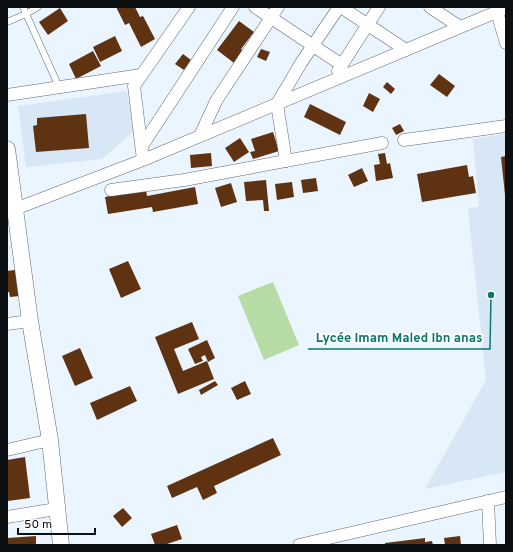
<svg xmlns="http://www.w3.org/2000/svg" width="513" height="552" viewBox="0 0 513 552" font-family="Overpass,sans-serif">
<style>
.built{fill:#d8e7f5}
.green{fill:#b7dba5}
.building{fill:#5f3312}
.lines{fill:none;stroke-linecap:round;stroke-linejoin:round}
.lane-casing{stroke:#616971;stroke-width:7}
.street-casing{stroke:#616971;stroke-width:13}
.secondary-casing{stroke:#616971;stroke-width:17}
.lane{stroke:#fff;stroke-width:6}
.street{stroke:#fff;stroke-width:12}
.secondary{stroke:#fff;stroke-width:16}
.leader{fill:none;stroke:#0f766e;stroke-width:1.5}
.callout-dot{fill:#0f766e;stroke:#fff;stroke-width:1.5}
.callout-label{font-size:13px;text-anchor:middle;font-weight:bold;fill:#0f766e;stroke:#fff;stroke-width:4;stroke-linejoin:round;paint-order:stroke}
</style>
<rect width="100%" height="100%" fill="#ebf5ff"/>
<g class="built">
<polygon points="127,91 133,132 102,159 26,167 18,106"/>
<polygon points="506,134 506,472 425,489 486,380 468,209 479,206 473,139"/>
</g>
<polygon class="green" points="273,282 299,345 264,360 238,296"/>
<g class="building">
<polygon points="116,7 135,7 140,17 143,16 155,39 141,47 129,23 125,25"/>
<polygon points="60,8 68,21 48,35 39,22"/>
<polygon points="239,21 254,32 241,49 243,51 234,63 217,50"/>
<polygon points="115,36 122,51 100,62 93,47"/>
<polygon points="261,49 270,52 266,61 257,57"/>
<polygon points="93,51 101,66 76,79 69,64"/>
<polygon points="183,54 191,60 184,70 175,64"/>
<polygon points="439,74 455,86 447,97 430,85"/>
<polygon points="387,82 395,89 391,94 383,87"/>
<polygon points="369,93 380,99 373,112 363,106"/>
<polygon points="310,104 346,122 340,135 304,117"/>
<polygon points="86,114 89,148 36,152 33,126 37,125 37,118"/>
<polygon points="400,124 404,131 396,135 392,128"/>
<polygon points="273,132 279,151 253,159 250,152 255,151 251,139"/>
<polygon points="240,138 249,152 234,162 225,148"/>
<polygon points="211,153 212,166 191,168 190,155"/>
<polygon points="385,153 387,164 390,163 393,178 376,181 374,165 380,164 378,154"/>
<polygon points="506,156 506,195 505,195 501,157"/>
<polygon points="467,165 469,177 473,176 476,193 422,202 417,174"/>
<polygon points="362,168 368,181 354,187 348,175"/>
<polygon points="316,178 318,191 303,193 301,180"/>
<polygon points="266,180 269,211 264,211 263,200 246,201 244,182"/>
<polygon points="292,182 294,197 277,200 275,184"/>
<polygon points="231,183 237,202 221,207 215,188"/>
<polygon points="195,187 198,204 153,212 152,207 108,214 105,197 146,190 147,196"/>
<polygon points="128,261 141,289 121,298 109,269"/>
<polygon points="22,269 20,296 10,297 9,292 7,292 7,271"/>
<polygon points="192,322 199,339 174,349 183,371 207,361 214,379 178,394 155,337"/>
<polygon points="207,340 215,358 208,362 205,355 201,357 203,361 195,364 188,349"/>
<polygon points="80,348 93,378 75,386 62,356"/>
<polygon points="215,381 218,385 201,395 199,390"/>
<polygon points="245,381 251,394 237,400 231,388"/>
<polygon points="130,386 137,401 97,420 90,403"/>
<polygon points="273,438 281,455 214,486 217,493 203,500 197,487 172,498 167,486"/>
<polygon points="25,457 30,498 8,501 7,460"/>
<polygon points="123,508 132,518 122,527 113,516"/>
<polygon points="177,525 182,539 164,545 155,545 151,534"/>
<polygon points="36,536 36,545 7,545 7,538"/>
<polygon points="460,536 461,545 445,545 444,538"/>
<polygon points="425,538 425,542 432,541 433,545 385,545 385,543"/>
</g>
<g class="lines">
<defs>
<g id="lane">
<polyline points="23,7 59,87"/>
<polyline points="7,22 26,14 38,7"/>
</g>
<g id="street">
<polyline points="255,7 342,65"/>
<polyline points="341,7 406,50"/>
<polyline points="430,7 460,27"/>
<polyline points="497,12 506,43"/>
<polyline points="338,71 379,7"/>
<polyline points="7,95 141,75"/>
<polyline points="200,136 216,101 278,7"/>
<polyline points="404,140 506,126"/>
<polyline points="142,146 233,7"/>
<polyline points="143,160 134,86 189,7"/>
<polyline points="286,161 277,104 301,63 339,7"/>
<polyline points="111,190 184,180 382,143"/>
<polyline points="7,212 143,160 506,8"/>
<polyline points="7,324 30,321"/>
<polyline points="7,450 50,440"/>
<polyline points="488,501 490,545"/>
<polyline points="7,517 56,509"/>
<polyline points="299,545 506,497"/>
</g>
<polyline id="secondary" points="7,149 30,321 50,440 61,545"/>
</defs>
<use href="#lane" class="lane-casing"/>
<use href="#street" class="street-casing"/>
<use href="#secondary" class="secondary-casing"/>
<use href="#lane" class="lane"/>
<use href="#street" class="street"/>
<use href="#secondary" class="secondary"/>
</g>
<path class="leader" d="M491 295L490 349H308"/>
<circle class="callout-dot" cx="491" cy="295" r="4"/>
<g class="callout-label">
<text x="399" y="342">Lycée Imam Maled Ibn anas</text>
</g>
<rect width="513" height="552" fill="none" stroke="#0c0f12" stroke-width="16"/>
<path d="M18 528v6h77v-6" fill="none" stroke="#0c0f12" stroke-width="2"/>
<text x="24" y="528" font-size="12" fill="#0c0f12" stroke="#ffffff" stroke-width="3" paint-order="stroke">50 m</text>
</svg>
